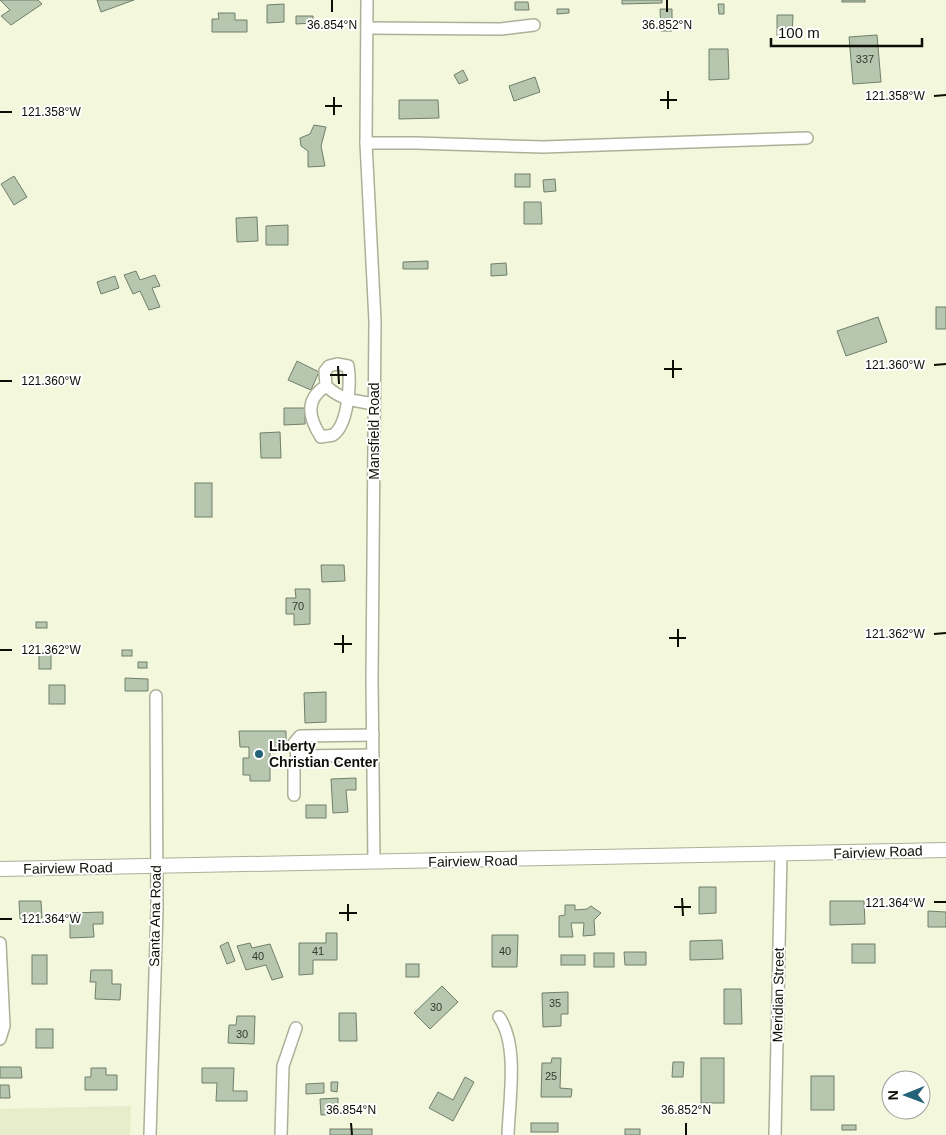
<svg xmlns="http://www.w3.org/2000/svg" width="946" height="1135" viewBox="0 0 946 1135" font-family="Arial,sans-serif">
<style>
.built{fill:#e7ecca}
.building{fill:#b6c6af;stroke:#707f6a}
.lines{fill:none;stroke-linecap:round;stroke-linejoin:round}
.minor-casing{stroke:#acb097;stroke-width:14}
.major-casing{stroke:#acb097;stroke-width:16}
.minor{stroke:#fff;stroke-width:11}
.major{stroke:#fff;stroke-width:14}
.ticks{fill:none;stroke:#0c0d05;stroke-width:2}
.poi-dot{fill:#236278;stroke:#fff;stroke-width:2}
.labels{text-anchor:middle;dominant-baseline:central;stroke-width:4;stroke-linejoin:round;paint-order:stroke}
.number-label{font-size:11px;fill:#363b30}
.street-label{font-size:14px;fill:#0c0d05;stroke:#fff}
.poi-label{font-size:14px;font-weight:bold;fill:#0c0d05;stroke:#fff;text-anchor:start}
.ticks-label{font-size:12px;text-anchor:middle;fill:#0c0d05;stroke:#fff;stroke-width:4;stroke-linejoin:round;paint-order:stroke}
</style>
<rect width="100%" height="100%" fill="#f3f7dc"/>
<polygon class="built" points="131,1106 130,1135 0,1135 0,1109"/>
<g class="building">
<polygon points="0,0 38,0 42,4 11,25 1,16 10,10"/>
<polygon points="97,0 134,0 101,12"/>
<polygon points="622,0 662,0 662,3 622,4"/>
<rect x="842" y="0" width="23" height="2"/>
<polygon points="515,2 528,2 529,10 515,10"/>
<polygon points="284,4 284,22 267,23 267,5"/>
<polygon points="718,4 724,4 724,14 719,14"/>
<polygon points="557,9 569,9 569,13 557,14"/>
<polygon points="660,9 672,9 672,31 661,31"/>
<polygon points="218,13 235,13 235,20 247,20 247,32 212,32 212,19 219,19"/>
<polygon points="777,15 793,15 792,36 777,36"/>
<polygon points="296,16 313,16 313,23 296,24"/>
<polygon points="877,35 881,82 853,84 849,37"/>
<polygon points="709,49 728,49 729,79 709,80"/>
<polygon points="463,70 468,80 459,84 454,75"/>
<polygon points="535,77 540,92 514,101 509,86"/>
<polygon points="399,100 438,100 439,118 399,119"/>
<polygon points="314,125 326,127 321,146 325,166 308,167 308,151 301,146 300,138 310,134"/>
<rect x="515" y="174" width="15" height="13"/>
<polygon points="14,176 27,197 14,205 1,184"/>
<polygon points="555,179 556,191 544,192 543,180"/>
<polygon points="524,202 541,202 542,224 524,224"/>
<polygon points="257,217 258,241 237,242 236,218"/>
<polygon points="288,225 288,245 266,245 266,226"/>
<polygon points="428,261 428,269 403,269 403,262"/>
<polygon points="506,263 507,275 491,276 491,264"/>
<polygon points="136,271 140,280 155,275 160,286 152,288 160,307 149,310 140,291 133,294 124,275"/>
<polygon points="115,276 119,288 101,294 97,282"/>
<rect x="936" y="307" width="10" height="22"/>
<polygon points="878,317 887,342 846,356 837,331"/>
<polygon points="297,361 319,372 311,390 288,380"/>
<polygon points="284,408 305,408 305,424 284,425"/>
<polygon points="280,432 281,458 261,458 260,433"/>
<rect x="195" y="483" width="17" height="34"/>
<polygon points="321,565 344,565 345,581 322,582"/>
<polygon points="295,589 310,589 310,624 294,625 294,614 286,614 286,598 296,598"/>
<rect x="36" y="622" width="11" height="6"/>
<rect x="122" y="650" width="10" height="6"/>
<rect x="39" y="653" width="12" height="16"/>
<rect x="138" y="662" width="9" height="6"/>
<polygon points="125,678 148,679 148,691 125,691"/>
<rect x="49" y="685" width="16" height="19"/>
<polygon points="326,692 326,722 305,723 304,693"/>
<polygon points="239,731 286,731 286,751 270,751 270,781 250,781 250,775 243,775 243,758 249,758 249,747 240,747"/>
<polygon points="356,778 356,790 346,790 348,812 333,813 331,779"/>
<rect x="306" y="805" width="20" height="13"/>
<polygon points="699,887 716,887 716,913 699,914"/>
<polygon points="19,901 41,901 42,918 20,919"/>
<polygon points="830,901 864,901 865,924 830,925"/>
<polygon points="565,905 575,905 575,910 587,909 591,906 601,913 594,920 595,935 583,936 584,923 571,923 573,937 559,937 559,916 565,915"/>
<polygon points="928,911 946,912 946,927 928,927"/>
<polygon points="103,912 103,924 93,924 94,937 70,938 70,913"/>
<polygon points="326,933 337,933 337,960 313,960 313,974 299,975 299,943 326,943"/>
<polygon points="492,935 518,935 517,967 492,967"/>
<polygon points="722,940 723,959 690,960 690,941"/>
<polygon points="228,942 235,961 227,964 220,946"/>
<polygon points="250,943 252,948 270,944 283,977 272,980 266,965 246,970 237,946"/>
<rect x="852" y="944" width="23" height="19"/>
<polygon points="624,952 646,952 646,965 625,965"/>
<rect x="594" y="953" width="20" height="14"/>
<rect x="32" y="955" width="15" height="29"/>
<rect x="561" y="955" width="24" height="10"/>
<rect x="406" y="964" width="13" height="13"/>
<polygon points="91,970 112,970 112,984 121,984 120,1000 95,999 96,982 90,982"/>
<polygon points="442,986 458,1002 430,1029 414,1013"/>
<polygon points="724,989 741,989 742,1024 724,1024"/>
<polygon points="568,992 568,1014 561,1014 561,1026 543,1027 542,993"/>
<polygon points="339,1013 356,1013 357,1041 339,1041"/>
<polygon points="237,1016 255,1016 254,1044 228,1043 229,1025 236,1025"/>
<rect x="36" y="1029" width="17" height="19"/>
<polygon points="552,1058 561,1058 560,1088 572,1089 571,1097 541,1097 542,1063 551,1063"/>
<rect x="701" y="1058" width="23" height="45"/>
<polygon points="673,1062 684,1062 683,1077 672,1077"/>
<polygon points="0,1067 21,1067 22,1078 0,1078"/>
<polygon points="91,1068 106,1068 106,1075 117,1075 117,1090 85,1090 85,1077 91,1077"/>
<polygon points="202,1068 234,1068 233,1091 247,1091 247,1101 216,1101 217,1083 202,1083"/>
<rect x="811" y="1076" width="23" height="34"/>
<polygon points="465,1077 474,1082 453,1121 429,1108 438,1092 453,1100"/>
<polygon points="331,1082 338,1082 337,1092 331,1091"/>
<polygon points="324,1083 324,1093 306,1094 306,1084"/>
<polygon points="0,1085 9,1085 10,1098 0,1098"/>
<polygon points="338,1098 338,1114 321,1115 320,1099"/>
<rect x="531" y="1123" width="27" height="9"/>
<rect x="842" y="1125" width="14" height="5"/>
<rect x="330" y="1129" width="42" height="6"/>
<rect x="625" y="1129" width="15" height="6"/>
</g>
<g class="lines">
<defs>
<g id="minor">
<polyline points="367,0 366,143 375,321 372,680 374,862"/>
<polyline points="367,28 501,29 534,25"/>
<polyline points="366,143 416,143 543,147 807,138"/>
<path d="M326,386C304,400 309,418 321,437C325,436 330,436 333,435C348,425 351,383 348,366L337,364L329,366L325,371L326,386C343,401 353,400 374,404"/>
<polyline points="373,735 300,736 294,743 297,755 301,756 373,755"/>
<polyline points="294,795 294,766 297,755"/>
<polyline points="0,943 4,1026 0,1039"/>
<path d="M499,1017C519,1045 509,1101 508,1135"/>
<polyline points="150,1135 157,910 156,696"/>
<polyline points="281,1135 283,1066 296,1028"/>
<polyline points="775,1135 781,854"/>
</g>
<polyline id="major" points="0,869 946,850"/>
</defs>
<use href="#minor" class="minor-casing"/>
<use href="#major" class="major-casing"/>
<use href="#minor" class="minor"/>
<use href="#major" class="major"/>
</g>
<path class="ticks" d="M332,0V12M667,0V12M668,91V109M934,96L946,95M334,97V115M660,100H677M325,106H342M0,112H12M673,360V378M934,365L946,364M338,366L339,384M664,369H682M330,375H347M0,381H12M678,629V647M934,634L946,633M343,635V653M669,638H686M334,644H352M0,650H12M682,898L683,916M934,902H946M348,904V921M674,907H691M339,913H357M0,919H12M351,1123L352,1135M686,1123V1135"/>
<circle class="poi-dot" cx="259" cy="754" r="5"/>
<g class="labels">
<g class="number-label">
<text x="865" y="59">337</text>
<text x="298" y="606">70</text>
<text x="318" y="951">41</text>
<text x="505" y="951">40</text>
<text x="258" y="956">40</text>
<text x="555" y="1003">35</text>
<text x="436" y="1007">30</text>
<text x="242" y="1034">30</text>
<text x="551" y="1076">25</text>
</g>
<g class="street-label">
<text transform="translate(374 431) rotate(-90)">Mansfield Road</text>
<text transform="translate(878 852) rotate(-2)">Fairview Road</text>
<text transform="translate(473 861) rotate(-1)">Fairview Road</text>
<text transform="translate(68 868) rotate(-1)">Fairview Road</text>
<text transform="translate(155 916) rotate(-89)">Santa Ana Road</text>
<text transform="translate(778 995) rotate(-89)">Meridian Street</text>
</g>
<g class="poi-label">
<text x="269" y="746">Liberty<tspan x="269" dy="16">Christian Center</tspan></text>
</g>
</g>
<g class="ticks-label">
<text x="332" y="29">36.854°N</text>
<text x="667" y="29">36.852°N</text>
<text x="895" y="100">121.358°W</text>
<text x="51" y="116">121.358°W</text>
<text x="895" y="369">121.360°W</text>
<text x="51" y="385">121.360°W</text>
<text x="895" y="638">121.362°W</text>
<text x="51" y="654">121.362°W</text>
<text x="895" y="907">121.364°W</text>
<text x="51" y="923">121.364°W</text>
<text x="351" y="1114">36.854°N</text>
<text x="686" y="1114">36.852°N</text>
</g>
<g transform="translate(906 1095) rotate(269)"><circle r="24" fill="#ffffff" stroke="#9e9e9b"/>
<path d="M0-4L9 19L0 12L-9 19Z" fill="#236278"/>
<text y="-8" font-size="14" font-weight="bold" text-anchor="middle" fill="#0c0d05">N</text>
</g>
<path d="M771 38v8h151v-8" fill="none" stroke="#0c0d05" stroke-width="2.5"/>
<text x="778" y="38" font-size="15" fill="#0c0d05" stroke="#ffffff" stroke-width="4" paint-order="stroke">100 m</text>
</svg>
